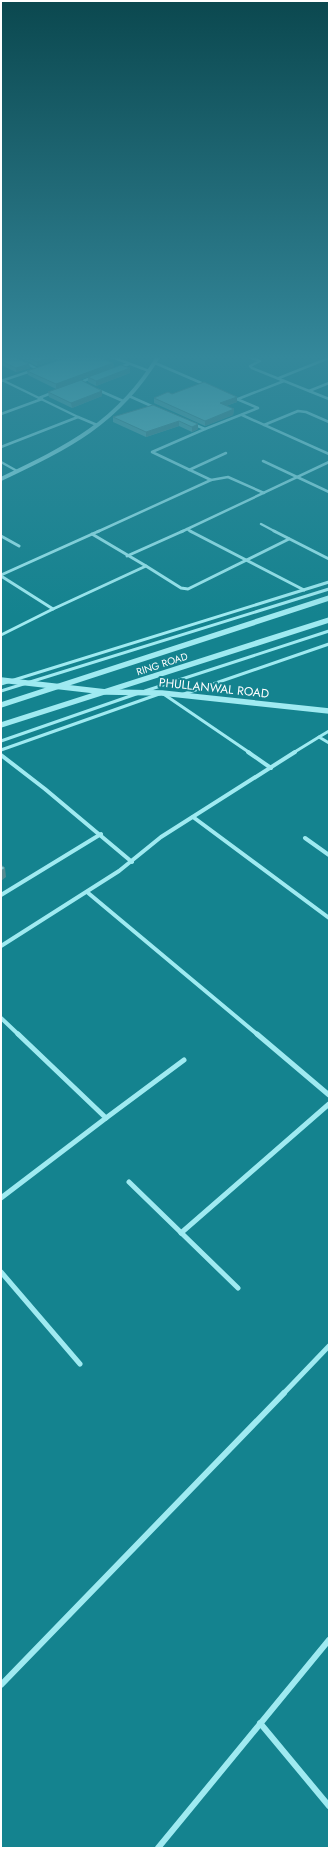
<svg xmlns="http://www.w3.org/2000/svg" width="330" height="1849" viewBox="0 0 330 1849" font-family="Jost,sans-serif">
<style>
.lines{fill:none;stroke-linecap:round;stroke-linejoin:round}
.minor-far4{stroke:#9feaf1;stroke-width:2.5}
.minor-far3{stroke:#9feaf1;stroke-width:3}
.minor-far2{stroke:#9feaf1;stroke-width:4}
.minor-far1{stroke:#9feaf1;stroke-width:5}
.minor{stroke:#9feaf1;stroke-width:6}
.tertiary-far1{stroke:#9feaf1;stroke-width:4}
.tertiary{stroke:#9feaf1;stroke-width:5.5}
.wall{fill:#65a9b0}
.shaded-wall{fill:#538a90}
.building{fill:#76c5cd;stroke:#538a90}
.labels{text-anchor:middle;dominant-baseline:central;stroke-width:4;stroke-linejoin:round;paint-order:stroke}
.far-street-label{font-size:10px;fill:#fff;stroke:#14838f}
.street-label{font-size:12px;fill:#fff;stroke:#14838f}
</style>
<rect width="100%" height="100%" fill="#14838f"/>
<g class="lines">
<g class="minor-far4">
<polyline points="55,357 62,360"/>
<polyline points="112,357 149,371"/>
<polyline points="249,357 260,361 250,366 252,368 329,399"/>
<polyline points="26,363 37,369"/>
<polyline points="155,363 206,385"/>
<polyline points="120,367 129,364"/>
<polyline points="279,378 329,358"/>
<polyline points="2,380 39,398 54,392"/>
<polyline points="1,381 31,371"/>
<polyline points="79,383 93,377"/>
<polyline points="98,390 123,401"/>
<polyline points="309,391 329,383"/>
<polyline points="129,396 156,408"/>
<polyline points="238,399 284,381"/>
<polyline points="1,414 42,399"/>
<polyline points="242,415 329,454"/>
<polyline points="78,417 97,425"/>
<polyline points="264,425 298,411 306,412 329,422"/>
<polyline points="205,429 258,408 232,397"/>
<polyline points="1,447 78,417 39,398"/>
<polyline points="263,461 329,492"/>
<polyline points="1,462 17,471"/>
<polyline points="189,470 226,453"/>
<polyline points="211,480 228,477 264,493"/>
<polyline points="261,524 276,532"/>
<polyline points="187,529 192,532"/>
<polyline points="97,532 211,480 152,452 205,429 193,424"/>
<polyline points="181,532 329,462"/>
</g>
<g class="minor-far3">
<polyline points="190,531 304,590"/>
<polyline points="274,531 329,559"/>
<polyline points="1,536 19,546"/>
<polyline points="127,556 183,531"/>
<polyline points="146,566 181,588 188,589 289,539"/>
<polyline points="1,575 99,531"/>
<polyline points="1,576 53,609 1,635"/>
<polyline points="53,609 146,566 92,534"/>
<polyline points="1,684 329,582"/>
<polyline points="1,691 329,589"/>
<polyline points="145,691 329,631"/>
<polyline points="181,695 329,644"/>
<polyline points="329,731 319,737 329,743"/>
<polyline points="1,741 139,693"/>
<polyline points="1,750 162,693 250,753"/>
<polyline points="293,753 319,737"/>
</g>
<g class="minor-far2">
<polyline points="248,752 271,768"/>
<polyline points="1,755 45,789 132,862"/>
<polyline points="193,817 329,918"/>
<polyline points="305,838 329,855"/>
<polyline points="87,892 258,1035"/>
<polyline points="1,895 101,834"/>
<polyline points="1,946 119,871 161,837 295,752"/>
<polyline points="1,1018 19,1035"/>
</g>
<g class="minor-far1">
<polyline points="257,1034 329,1095"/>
<polyline points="106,1118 184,1060"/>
<polyline points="129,1182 238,1288"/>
<polyline points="1,1198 106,1118 18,1034"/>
<polyline points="181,1233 329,1104"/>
<polyline points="1,1272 80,1364"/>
<polyline points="283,1394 329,1346"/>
</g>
<g class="minor">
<polyline points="1,1685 284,1393"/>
<polyline points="260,1723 329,1806"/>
<polyline points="158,1848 329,1640"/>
</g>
<path class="tertiary-far1" d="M1,479C68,447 118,423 158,357"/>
<g class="tertiary">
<polyline points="1,680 106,692 162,693 329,711"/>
<polyline points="1,705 329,598"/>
<polyline points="1,725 329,620"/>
</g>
</g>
<g class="wall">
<polygon points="1,357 29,364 30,368 16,372 1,365"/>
<polygon points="18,357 55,357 55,360 37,366"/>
<polygon points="68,357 107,357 107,360 113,363 114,367 56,389 28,375 27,371"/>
<polygon points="130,373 96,386 88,382 88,377"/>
<polygon points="102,391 102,396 72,408 49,397 48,392"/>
<polygon points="237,397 237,402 226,406 234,409 233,415 205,426 154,403 154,398"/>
<polygon points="153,405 198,429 192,432 179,426 146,437 113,422 113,417"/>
</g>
<g class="shaded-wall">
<polygon points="51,357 55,357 55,360 37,366 37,362"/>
<polygon points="103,357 107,357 107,360 101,358"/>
<polygon points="113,363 114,367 56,389 56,384"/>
<polygon points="29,364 30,368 16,372 16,368"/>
<polygon points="130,368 130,373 96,386 96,381"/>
<polygon points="102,391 102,396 72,408 71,403"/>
<polygon points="237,397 237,402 220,408 220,403"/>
<polygon points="234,409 233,415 205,426 205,421"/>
<polygon points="179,421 179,426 146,437 146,432"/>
<polygon points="198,424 198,429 192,432 192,427"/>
<polygon points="5,868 6,877 1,881 1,871"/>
</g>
<g class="building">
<polygon points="1,357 15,357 29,364 16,368 1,361"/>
<polygon points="26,357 51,357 37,362"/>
<polygon points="68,357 103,357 101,358 113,363 56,384 27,371"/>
<polygon points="121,365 130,368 96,381 88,377"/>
<polygon points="81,380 102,391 71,403 48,392"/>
<polygon points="204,382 237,397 220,403 234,409 205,421 154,398 168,392 172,394"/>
<polygon points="153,405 198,424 192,427 179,421 146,432 113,417"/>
<polygon points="1,865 5,868 1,871"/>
</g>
<linearGradient id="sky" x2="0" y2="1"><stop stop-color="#0b484f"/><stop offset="0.58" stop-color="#34889b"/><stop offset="1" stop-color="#34889b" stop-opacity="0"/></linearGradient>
<rect width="330" height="616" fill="url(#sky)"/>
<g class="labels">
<g class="far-street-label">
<text transform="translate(162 664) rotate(-18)">RING ROAD</text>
</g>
<g class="street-label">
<text transform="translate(214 688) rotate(6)">PHULLANWAL ROAD</text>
</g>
</g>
<rect width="330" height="1849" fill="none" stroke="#ffffff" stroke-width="4"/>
</svg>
